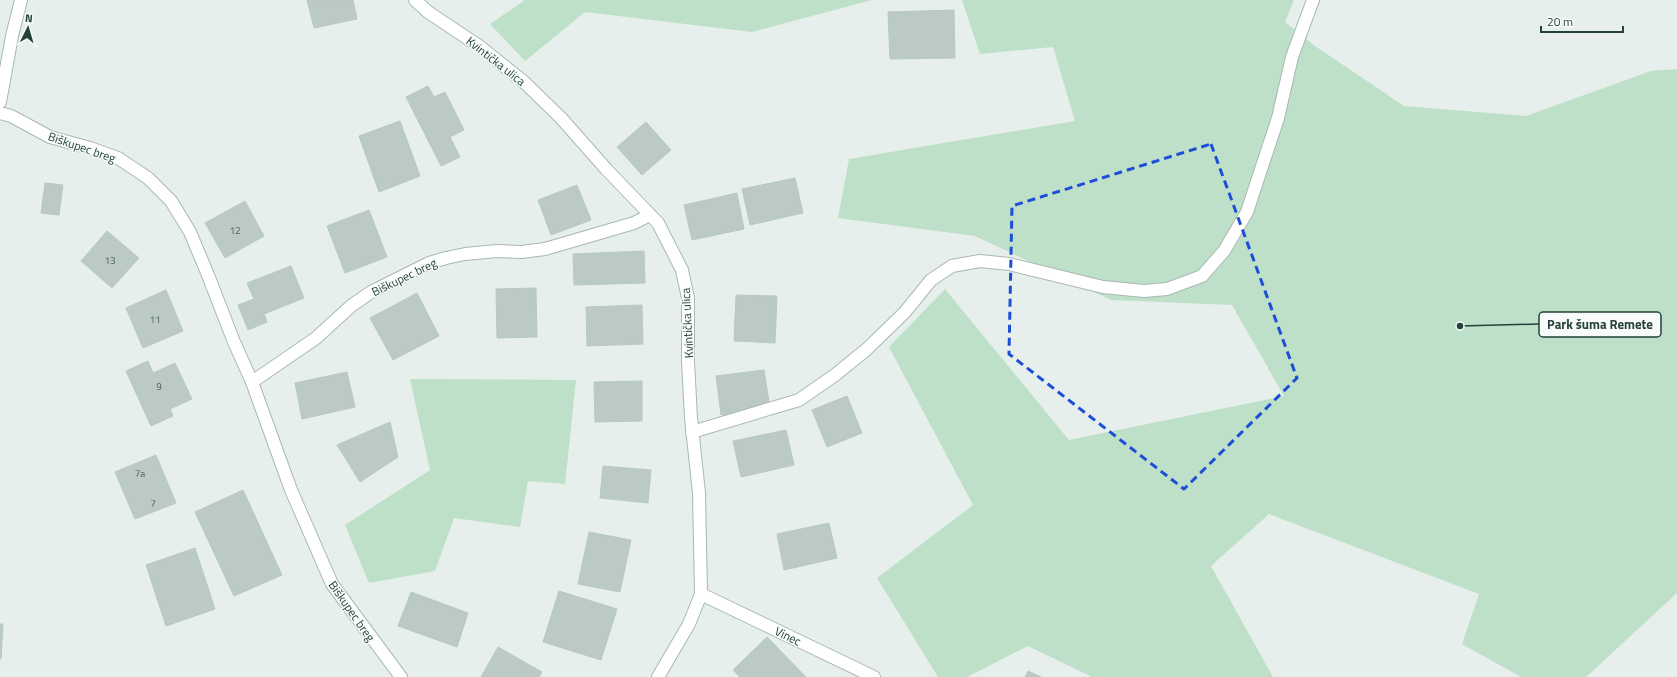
<svg xmlns="http://www.w3.org/2000/svg" width="1677" height="677" viewBox="0 0 1677 677" font-family="'Titillium Web',sans-serif">
<style>
.green{fill:#bfe0c8}
.building{fill:#bbcac4;stroke:#b8c9c2}
.lines{fill:none;stroke-linecap:round;stroke-linejoin:round}
.minor-casing{stroke:#a8b8b2;stroke-width:14}
.minor{stroke:#fff;stroke-width:12}
.marked{fill:none;stroke:#1d4ed8;stroke-width:3;stroke-dasharray:8 5;stroke-linejoin:round}
.labels{text-anchor:middle;dominant-baseline:central;stroke-width:3;stroke-linejoin:round;paint-order:stroke}
.number-label{font-size:10px;fill:#4a645c}
.street-label{font-size:12px;fill:#24423a;stroke:#f7fbf9}
.leader{fill:none;stroke:#24423a;stroke-width:1.5}
.callout-dot{fill:#24423a;stroke:#f7fbf9;stroke-width:1.5}
.callout{fill:#f7fbf9;stroke:#24423a;stroke-width:1.5}
.callout-label{font-size:13px;text-anchor:middle;font-weight:bold;fill:#24423a}
</style>
<rect width="100%" height="100%" fill="#e6efeb"/>
<g class="green">
<polygon points="525,0 872,0 752,32 585,12 525,61 490,24"/>
<polygon points="962,0 1294,0 1285,22 1315,46 1404,106 1526,116 1651,71 1677,69 1677,593 1586,677 1521,677 1462,644 1479,594 1269,514 1211,566 1273,677 1092,677 1028,646 967,677 938,677 877,578 973,505 889,347 945,289 1069,440 1284,396 1232,305 1111,300 975,236 838,218 849,159 1075,121 1053,47 980,54"/>
<polygon points="410,379 576,380 565,484 528,481 520,527 454,518 435,571 369,583 345,525 430,470"/>
</g>
<g class="building">
<polygon points="307,0 353,0 357,19 314,28"/>
<polygon points="954,10 955,58 890,59 888,12"/>
<polygon points="428,86 434,97 445,92 464,130 450,137 460,157 441,166 406,97"/>
<polygon points="400,121 420,176 379,192 359,136"/>
<polygon points="646,122 671,150 642,175 617,147"/>
<polygon points="795,178 803,213 750,225 742,189"/>
<polygon points="45,183 63,185 59,215 41,213"/>
<polygon points="577,185 591,220 551,235 538,200"/>
<polygon points="737,193 744,229 692,240 684,205"/>
<polygon points="245,201 264,236 225,258 205,223"/>
<polygon points="369,210 387,257 345,273 327,226"/>
<polygon points="107,231 139,258 112,288 81,261"/>
<polygon points="644,251 645,283 574,285 573,254"/>
<polygon points="291,266 304,298 264,314 267,322 248,330 238,305 254,299 247,283"/>
<polygon points="536,288 537,337 497,338 496,289"/>
<polygon points="166,290 183,331 143,348 126,308"/>
<polygon points="417,293 439,336 393,360 370,318"/>
<polygon points="736,295 777,296 775,343 734,341"/>
<polygon points="642,305 643,344 587,346 586,307"/>
<polygon points="148,361 153,373 175,363 192,399 170,409 173,416 151,426 126,371"/>
<polygon points="764,370 770,408 721,415 716,376"/>
<polygon points="347,372 355,407 302,419 295,383"/>
<polygon points="642,381 642,421 595,422 594,382"/>
<polygon points="847,396 862,433 827,447 812,410"/>
<polygon points="390,422 398,457 360,482 337,445"/>
<polygon points="786,430 794,465 741,477 733,441"/>
<polygon points="156,455 176,503 135,519 115,472"/>
<polygon points="603,466 651,470 648,503 600,498"/>
<polygon points="243,490 282,575 234,596 195,512"/>
<polygon points="829,523 837,558 784,570 777,534"/>
<polygon points="589,532 631,540 620,592 578,584"/>
<polygon points="195,548 215,609 166,626 146,565"/>
<polygon points="559,591 617,609 601,660 543,642"/>
<polygon points="411,592 468,613 457,647 398,626"/>
<polygon points="0,624 3,624 1,659 0,659"/>
<polygon points="767,637 806,677 740,677 733,670"/>
<polygon points="498,647 542,672 539,677 481,677"/>
<polygon points="1028,671 1041,677 1025,677"/>
</g>
<g class="lines">
<defs>
<g id="minor">
<polyline points="415,0 428,12 479,46 524,82 561,118 607,170 658,223 682,270 688,298 688,361 691,418 699,493 701,594 689,624 658,677"/>
<polyline points="0,102 12,36 21,0"/>
<polyline points="0,113 11,116 50,137 90,148 118,158 148,178 171,201 190,232 208,275 234,342 252,382 291,490 332,584 401,677"/>
<polyline points="252,382 316,338 351,306 371,292 429,263 446,258 465,254 497,251 521,252 545,249 634,223 650,215"/>
<polyline points="692,432 799,400 835,375 867,349 905,312 931,280 952,266 980,261 1009,264 1103,287 1144,291 1167,289 1202,276 1224,251 1247,212 1278,118 1292,57 1313,0"/>
<polyline points="701,594 874,677"/>
</g>
</defs>
<use href="#minor" class="minor-casing"/>
<use href="#minor" class="minor"/>
</g>
<path class="marked" d="M1211,144L1297,378L1184,489L1009,354L1012,206Z"/>
<g class="labels">
<g class="number-label">
<text x="235" y="230">12</text>
<text x="110" y="260">13</text>
<text x="155" y="319">11</text>
<text x="159" y="386">9</text>
<text x="140" y="473">7a</text>
<text x="153" y="503">7</text>
</g>
<g class="street-label">
<text transform="translate(496 61) rotate(38)">Kvintička ulica</text>
<text transform="translate(82 147) rotate(19)">Biškupec breg</text>
<text transform="translate(404 277) rotate(-26)">Biškupec breg</text>
<text transform="translate(687 323) rotate(-93)">Kvintička ulica</text>
<text transform="translate(352 611) rotate(55)">Biškupec breg</text>
<text transform="translate(788 636) rotate(26)">Vinec</text>
</g>
</g>
<path class="leader" d="M1460 326L1539 324"/>
<circle class="callout-dot" cx="1460" cy="326" r="4"/>
<rect class="callout" x="1539" y="312" width="122" height="25" rx="4"/>
<g class="callout-label">
<text x="1600" y="329">Park šuma Remete</text>
</g>
<g transform="translate(28 28) rotate(5)" stroke="#f7fbf9" stroke-width="3" paint-order="stroke">
<path d="M0-3L7 15L0 10L-7 15Z" fill="#24423a"/>
<text y="-6" font-size="11" font-weight="bold" text-anchor="middle" fill="#24423a">N</text>
</g>
<path d="M1541 26v6h82v-6" fill="none" stroke="#24423a" stroke-width="2"/>
<text x="1547" y="26" font-size="12" fill="#24423a" stroke="#f7fbf9" stroke-width="3" paint-order="stroke">20 m</text>
</svg>
